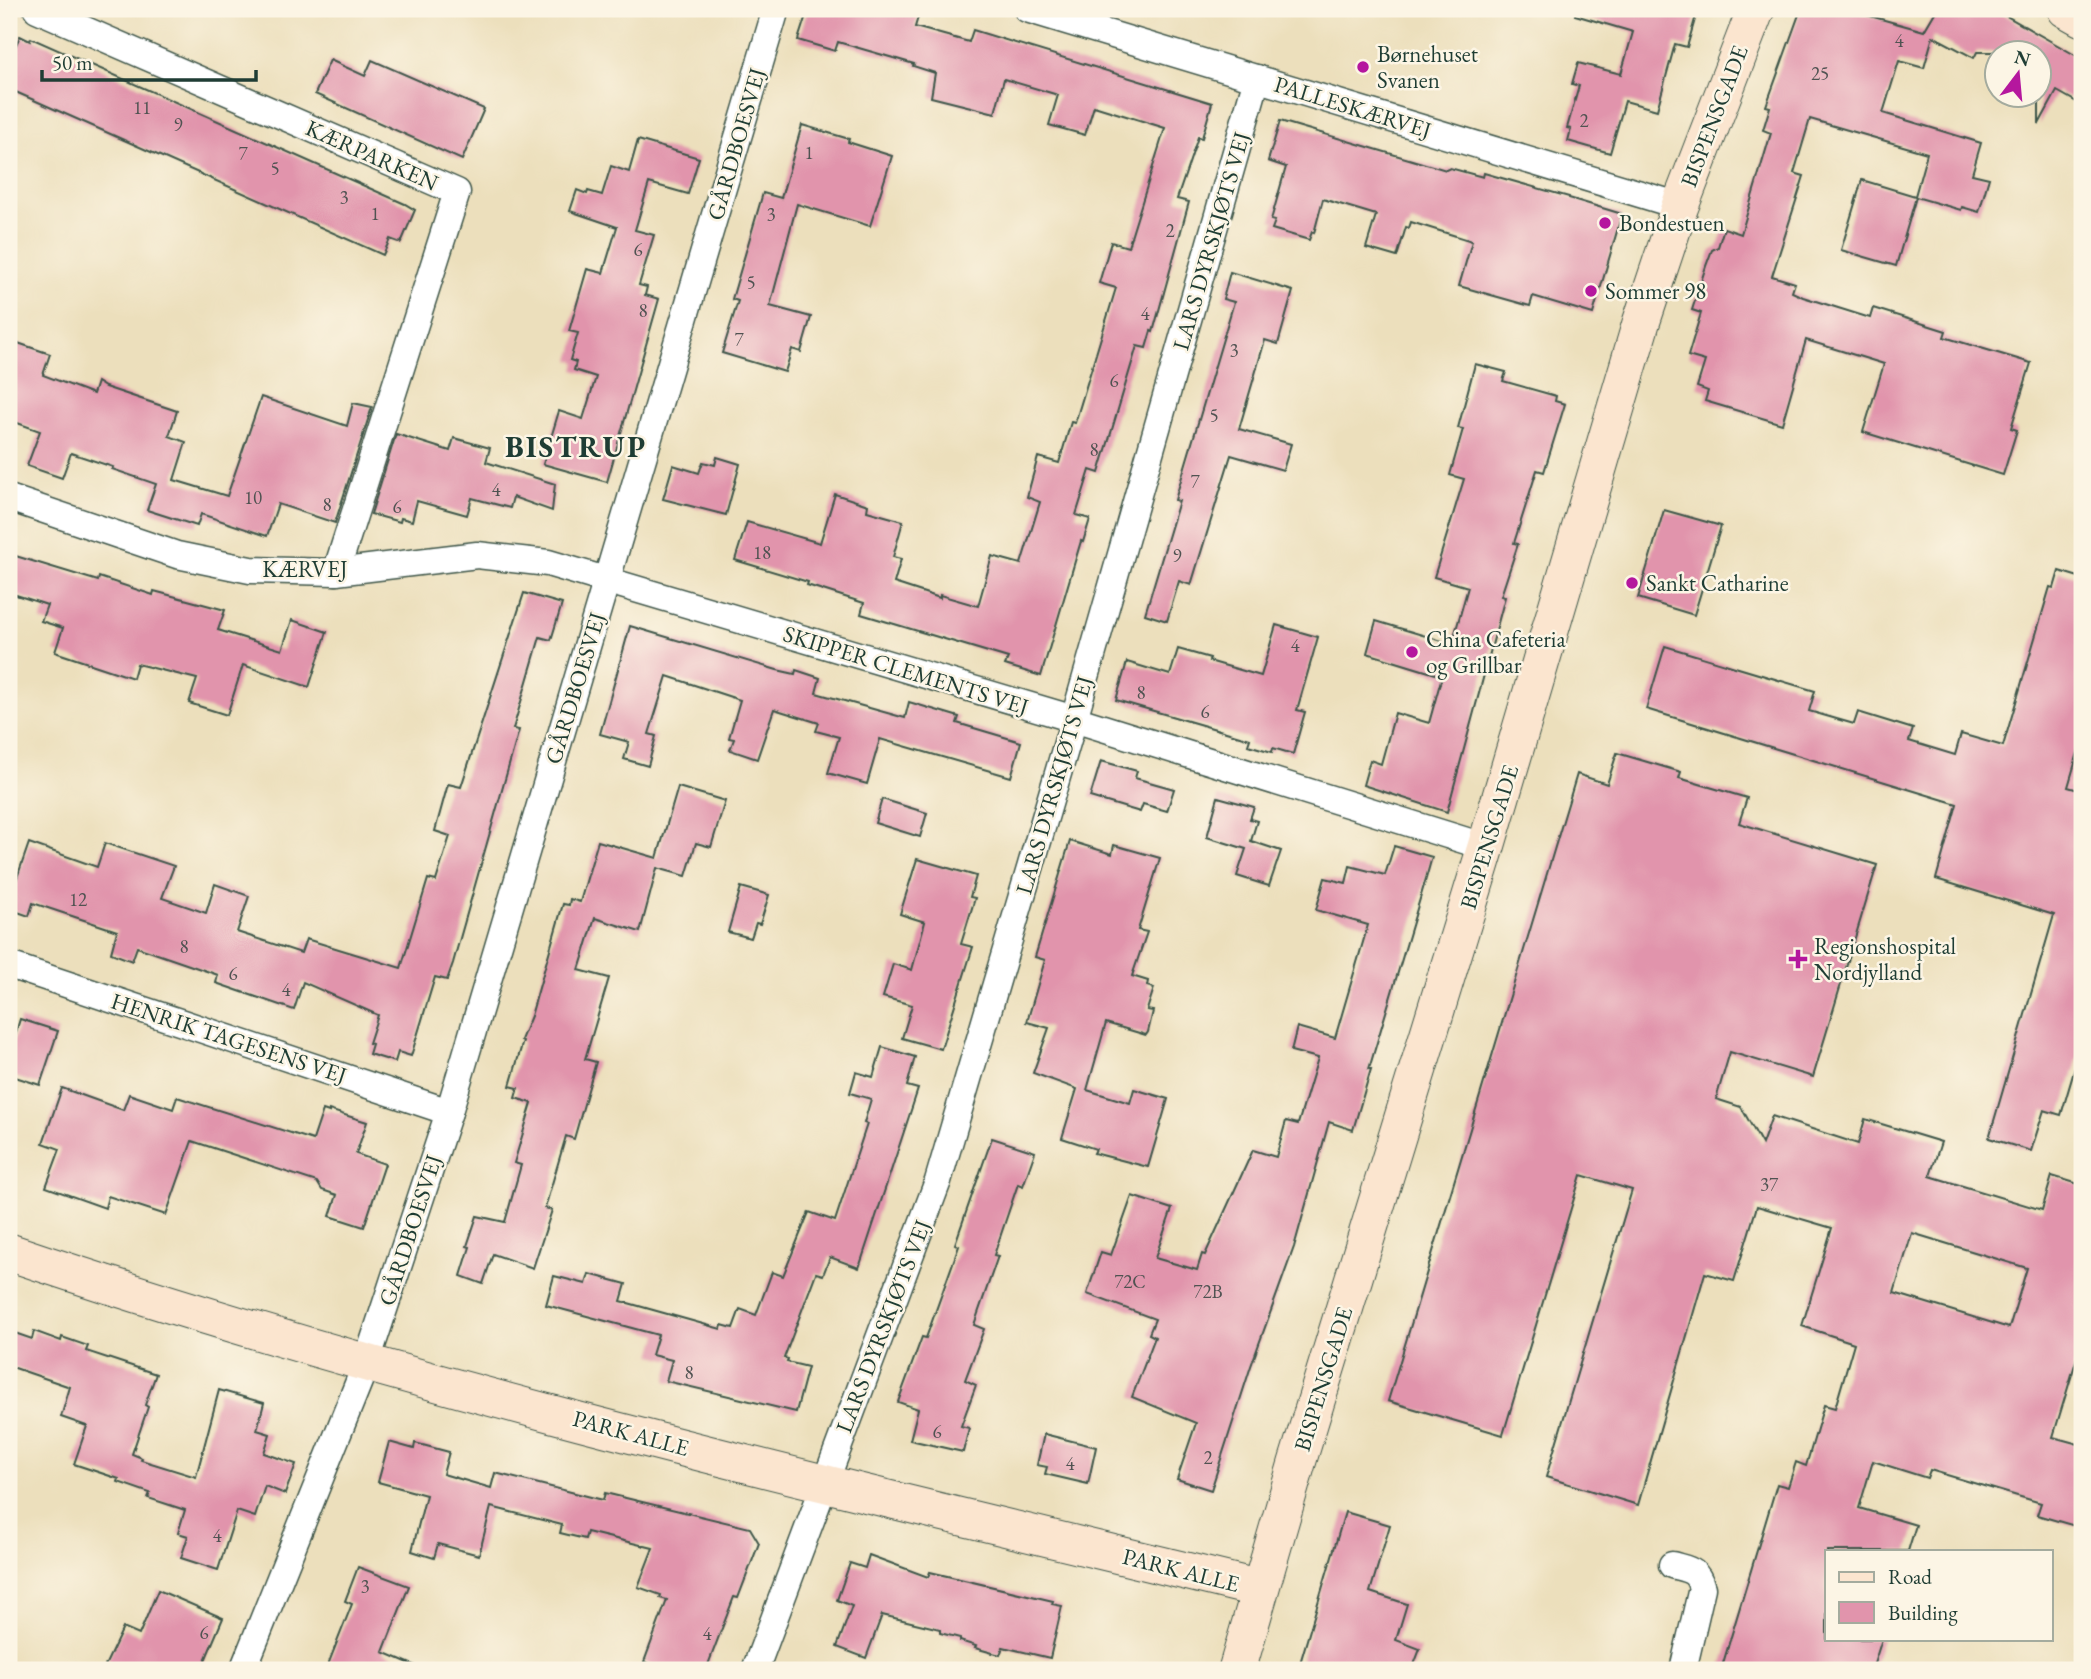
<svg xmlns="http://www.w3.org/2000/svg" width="2091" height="1679" viewBox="0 0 2091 1679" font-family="'EB Garamond',serif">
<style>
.building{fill:#e194ac;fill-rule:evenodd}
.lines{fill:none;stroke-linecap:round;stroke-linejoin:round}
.street-casing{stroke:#3e5548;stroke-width:29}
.secondary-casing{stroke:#3e5548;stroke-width:39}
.street{stroke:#fff;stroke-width:26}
.secondary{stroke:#fbe5cf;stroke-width:37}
.poi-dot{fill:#b5179e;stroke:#fcf5e5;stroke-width:2.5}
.labels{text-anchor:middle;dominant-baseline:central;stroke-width:5;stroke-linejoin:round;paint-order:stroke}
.number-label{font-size:19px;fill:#505352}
.poi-label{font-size:23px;fill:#1f3d34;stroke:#fcf5e5;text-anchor:start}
.street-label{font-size:23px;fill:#1f3d34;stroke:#fcf5e5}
.district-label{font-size:30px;font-weight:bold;letter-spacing:2px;fill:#1f3d34;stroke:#fcf5e5}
</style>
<rect width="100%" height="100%" fill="#fcf5e5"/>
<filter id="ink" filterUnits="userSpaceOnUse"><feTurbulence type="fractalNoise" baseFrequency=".0143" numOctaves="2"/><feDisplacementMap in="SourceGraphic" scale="14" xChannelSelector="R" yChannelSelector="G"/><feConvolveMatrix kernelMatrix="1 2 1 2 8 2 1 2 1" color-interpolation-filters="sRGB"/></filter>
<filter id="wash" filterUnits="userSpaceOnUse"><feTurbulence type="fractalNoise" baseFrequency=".00686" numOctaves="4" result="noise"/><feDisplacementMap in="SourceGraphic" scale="28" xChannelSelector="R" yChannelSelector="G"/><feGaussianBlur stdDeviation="1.57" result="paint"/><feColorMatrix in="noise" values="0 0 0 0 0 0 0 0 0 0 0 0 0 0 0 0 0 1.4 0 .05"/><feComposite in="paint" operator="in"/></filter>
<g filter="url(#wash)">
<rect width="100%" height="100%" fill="#ecdfbc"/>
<g id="blocks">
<g class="building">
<polygon points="808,9 900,9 919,14 915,27 969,42 973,30 1212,103 1202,138 1198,137 1177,199 1189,202 1153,332 1151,331 1146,348 1137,346 1099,473 1090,470 1076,515 1090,519 1083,542 1081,541 1041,676 1005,665 1008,658 861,614 864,603 807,585 808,582 735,560 747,522 820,543 835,494 868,505 867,511 903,521 893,557 901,559 894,583 940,598 940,595 978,606 992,556 1021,564 1040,502 1027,497 1038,457 1059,463 1071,422 1075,423 1116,288 1099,283 1111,242 1128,247 1165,128 1094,106 1085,135 1049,125 1058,95 1004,79 995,113 931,97 935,73 913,66 914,64 838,42 835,51 798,40"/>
<polygon points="1576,9 1698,9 1687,47 1675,44 1657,110 1625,101 1610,153 1568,141 1571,129 1567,128 1579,86 1572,84 1578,63 1621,74 1633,32 1575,15"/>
<polygon points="1801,9 1845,9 1924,31 1937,9 1994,9 2082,59 2082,105 2057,91 2039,124 2039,52 1977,52 1974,58 1933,36 1924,68 1899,61 1883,113 1981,143 1972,174 1989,178 1979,212 1962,207 1961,210 1916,197 1896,266 1841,250 1862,180 1915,196 1927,153 1810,119 1794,173 1804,176 1772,276 1795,283 1792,292 1803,297 1870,318 1873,308 1946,331 1944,337 2031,363 2011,428 2017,430 2003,475 1863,432 1884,364 1806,340 1782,424 1705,401 1708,391 1697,387 1705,361 1688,356 1701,313 1692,310 1706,266 1712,250 1718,247 1724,228 1741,234 1771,133 1763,130 1770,107 1766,106"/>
<polygon points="20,36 30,41 31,38 405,204 415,210 401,243 390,239 383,255 9,89 9,60"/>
<polygon points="330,60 365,76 372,60 484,109 462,160 315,94"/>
<polygon points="1280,121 1446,170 1450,168 1483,177 1484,173 1569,197 1569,198 1622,214 1593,314 1533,296 1530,306 1459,286 1472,241 1411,222 1409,228 1406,227 1397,257 1366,248 1376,215 1323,199 1314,233 1312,232 1309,240 1272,229 1275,221 1271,220 1286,167 1268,161"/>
<polygon points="802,125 849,139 848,142 892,156 870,226 797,204 770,306 811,317 801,352 792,349 785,372 722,353 738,301 732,299 763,193 781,198"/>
<polygon points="638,140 699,158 688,194 649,183 635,230 654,235 639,285 647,287 645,295 659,299 607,482 543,464 559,411 583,419 596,377 574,370 576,362 570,360 578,333 569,331 587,269 603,273 617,227 570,211 577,190 587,194 588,191 602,195 611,166 629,172"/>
<polygon points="1230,272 1293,291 1278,344 1265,340 1239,429 1291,444 1283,470 1231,455 1191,585 1179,581 1167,621 1145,614 1179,501 1175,500 1234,302 1223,299"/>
<polygon points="9,340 50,354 43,375 93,394 97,382 105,387 177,411 169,436 186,442 174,480 227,496 261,397 347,426 353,403 372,407 335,523 278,504 267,536 201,514 197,526 147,510 156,484 112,469 113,467 71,453 62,478 27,466 40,431 9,420"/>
<polygon points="1475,364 1506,372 1503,381 1556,396 1555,401 1565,404 1544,472 1537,470 1514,543 1518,544 1501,596 1505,597 1447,812 1363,785 1370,760 1381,764 1395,713 1429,723 1442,676 1367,653 1376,621 1452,644 1468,587 1434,577 1464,479 1450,475 1463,429 1458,428"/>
<polygon points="396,434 450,451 454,438 490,448 486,462 555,484 552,511 513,497 510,508 472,498 467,515 417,501 412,521 401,518 400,522 371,514"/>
<polygon points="717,457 740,464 726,515 663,499 673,465 699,473 703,462 715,465"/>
<polygon points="1664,510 1721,526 1694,615 1638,598"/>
<polygon points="9,554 98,581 99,577 153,595 154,591 225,610 218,630 282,650 292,620 327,632 309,687 243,665 227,715 189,703 197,679 137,664 133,678 55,652 63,628 41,621 47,605 13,594 14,591 9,589"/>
<polygon points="2059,571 2082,578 2082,739 2068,787 2082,791 2082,1044 2061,1115 2044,1110 2031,1151 1989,1138 2054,915 1936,879 1957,804 1646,709 1665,646 1815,691 1809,711 1854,724 1858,712 1913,729 1909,741 1955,755 1961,734 2003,746 2050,587 2054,588"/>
<polygon points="524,593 562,604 551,640 540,637 513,729 519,730 453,963 447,980 435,977 411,1056 398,1052 395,1062 369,1054 372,1044 369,1043 378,1015 303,982 294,1010 216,983 218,975 137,947 132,961 111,953 117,931 33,903 29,916 9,909 9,901 29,843 97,867 105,843 174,866 162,898 206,913 215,884 249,896 237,932 301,953 306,939 401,968 428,879 436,881 450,836 435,831 448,784 461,787"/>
<polygon points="1276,625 1318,637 1297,710 1305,712 1293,754 1273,748 1272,752 1248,745 1250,739 1116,700 1127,662 1170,675 1178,649 1210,658 1209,661 1261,676"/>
<polygon points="630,626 777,670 795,674 796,670 820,678 816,693 905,718 909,702 959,717 957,723 1021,742 1011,777 880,739 867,784 828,773 839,737 816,731 819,723 774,709 757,759 730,750 734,739 729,738 740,700 667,676 649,734 656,736 648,766 624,759 629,742 600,734"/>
<path d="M1617,753L1681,772L1679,778L1747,798L1739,823L1877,865L1813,1077L1730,1052L1716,1099L1741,1107L1762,1144L1772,1116L1858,1144L1865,1119L1941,1142L1930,1176L2042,1210L2052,1176L2082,1185V1341L2053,1437L2082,1445V1528L2037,1515L2041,1503L1930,1470L1927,1478L1873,1461L1859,1508L1916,1525L1908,1551H1827V1639H1882L1872,1670H1721L1777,1484L1788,1487L1796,1462L1806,1466L1824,1405L1835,1408L1854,1343L1802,1326L1832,1228L1757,1206L1734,1281L1705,1273L1638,1505L1546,1477L1632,1190L1581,1175L1503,1435L1388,1401L1577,774L1607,784ZM1912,1233L2027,1268L2009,1328L1894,1293Z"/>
<polygon points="1101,761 1137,771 1135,778 1174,789 1167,811 1143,804 1140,812 1090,797"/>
<polygon points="678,787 725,801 711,847 696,843 686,876 657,868 640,932 595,918 579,970 609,978 585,1059 596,1062 574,1139 566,1136 545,1208 552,1210 533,1268 493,1254 483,1284 461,1276 470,1247 467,1246 477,1216 505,1222 521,1165 514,1163 532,1103 515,1098 518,1088 510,1086 523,1041 521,1040 531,1016 563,904 569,905 570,899 580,902 598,841 657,858"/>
<polygon points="1218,797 1254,807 1250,819 1257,821 1251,841 1281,851 1269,886 1237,876 1246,849 1207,837"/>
<polygon points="882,799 927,813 920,837 875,823"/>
<polygon points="1070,841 1112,854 1114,845 1160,858 1138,930 1147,932 1132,976 1148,981 1147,986 1154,988 1147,1010 1153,1011 1148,1032 1146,1035 1106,1023 1087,1090 1130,1103 1134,1089 1168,1099 1148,1167 1094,1153 1096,1149 1062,1138 1077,1089 1033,1073 1049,1028 1027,1022 1045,960 1035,957"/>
<polygon points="1394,846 1432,857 1425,882 1369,1069 1371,1069 1353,1130 1329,1122 1294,1247 1251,1366 1211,1490 1177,1479 1196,1423 1132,1397 1155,1337 1149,1334 1155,1319 1087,1294 1101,1252 1111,1255 1132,1196 1172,1209 1155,1258 1197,1270 1202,1254 1205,1255 1253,1150 1276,1157 1286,1121 1298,1124 1318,1058 1291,1051 1297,1027 1335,1038 1368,925 1316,910 1325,878 1346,883 1350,866 1385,875"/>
<polygon points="917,859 976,876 970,897 975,898 961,944 973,947 941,1049 902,1038 912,1005 883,997 893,964 912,970 925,922 900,914"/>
<polygon points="741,887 769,895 760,924 756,923 751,938 728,932"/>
<polygon points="20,1019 58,1031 40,1085 9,1075 9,1055"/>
<polygon points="882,1047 915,1057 907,1086 918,1089 859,1268 830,1257 823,1275 816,1273 784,1358 788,1359 787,1362 808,1367 796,1412 666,1381 672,1360 652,1355 658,1335 546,1305 554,1276 586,1284 589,1274 626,1284 621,1301 721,1329 722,1325 733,1328 740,1309 756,1315 772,1272 783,1276 809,1212 835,1221 867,1124 864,1123 871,1099 850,1093 856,1072 873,1077"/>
<polygon points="62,1088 123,1110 129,1094 173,1109 177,1097 313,1140 323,1110 329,1112 329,1110 367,1122 356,1154 385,1164 364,1227 330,1216 337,1195 322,1190 317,1182 192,1141 166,1215 108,1196 105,1208 46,1187 60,1149 43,1143"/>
<polygon points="992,1138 1035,1152 1023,1186 1018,1184 994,1255 998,1256 974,1325 984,1329 965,1380 976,1385 961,1426 969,1428 963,1452 910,1440 918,1409 898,1402 922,1337 926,1338 959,1246 955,1244"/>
<polygon points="9,1331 32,1339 34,1331 61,1341 62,1337 88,1346 86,1351 156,1374 145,1405 148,1407 132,1454 142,1458 141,1460 196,1477 219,1390 264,1403 257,1430 270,1434 264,1453 296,1464 285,1494 265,1486 255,1517 237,1511 218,1570 181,1558 188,1536 178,1533 185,1510 148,1498 150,1493 118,1482 119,1479 74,1464 87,1426 61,1417 70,1387 9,1366"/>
<polygon points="1044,1434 1096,1447 1088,1484 1045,1474 1047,1467 1037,1465"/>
<polygon points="389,1442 414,1449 415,1443 449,1452 443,1474 491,1488 495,1473 603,1500 605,1493 750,1528 759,1543 738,1598 734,1597 706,1670 667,1670 644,1662 667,1600 660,1598 661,1595 638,1587 653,1548 587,1532 585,1539 560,1533 562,1525 491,1507 479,1555 438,1544 434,1558 412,1551 426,1495 378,1482"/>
<polygon points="1345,1512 1390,1525 1370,1592 1407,1604 1396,1640 1420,1649 1412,1670 1298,1670"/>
<polygon points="869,1555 928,1577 930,1572 1053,1601 1052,1604 1062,1606 1050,1658 1003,1647 1000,1655 975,1648 976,1646 960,1641 960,1638 940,1633 940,1629 882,1615 866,1658 837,1647 852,1606 837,1600 850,1563 865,1568"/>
<polygon points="358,1567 409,1586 383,1652 425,1670 326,1670 352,1604 345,1601"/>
<polygon points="158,1590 223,1618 201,1670 103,1670 123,1628 139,1635"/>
</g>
</g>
</g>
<g filter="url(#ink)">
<use href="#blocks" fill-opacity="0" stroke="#3e5548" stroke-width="2"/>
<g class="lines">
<defs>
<g id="street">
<polyline points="37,9 457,192 336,572"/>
<polyline points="1027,9 1680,206"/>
<polyline points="9,498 177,555 250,570 336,572 477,555 548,563 1074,719 1486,847"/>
<polyline points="9,965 449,1112"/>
<path d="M1672,1565C1689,1570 1697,1569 1702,1588L1683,1670"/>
<polyline points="243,1670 366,1364 449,1112 776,9"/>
<polyline points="755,1670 938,1181 1074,719 1257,78"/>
</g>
<g id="secondary">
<polyline points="2066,9 2082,18"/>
<path d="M9,1252C418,1391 840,1487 1260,1589"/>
<polyline points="1237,1670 1297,1463 1486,847 1641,323 1680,206 1756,9"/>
</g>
</defs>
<use href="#street" class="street-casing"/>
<use href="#secondary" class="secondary-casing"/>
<use href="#street" class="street"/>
<use href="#secondary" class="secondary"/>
</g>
</g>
<g class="poi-dot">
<circle cx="1363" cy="67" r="7"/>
<circle cx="1605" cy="223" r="7"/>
<circle cx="1591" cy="291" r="7"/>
<circle cx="1632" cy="583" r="7"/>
<circle cx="1412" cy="652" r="7"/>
<path d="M1794.5 948.5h7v7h7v7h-7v7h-7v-7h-7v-7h7z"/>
</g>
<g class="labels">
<g class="number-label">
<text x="1899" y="40">4</text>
<text x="1820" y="73">25</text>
<text x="142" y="107">11</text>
<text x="1584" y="120">2</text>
<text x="178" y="124">9</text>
<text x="809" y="152">1</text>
<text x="243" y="153">7</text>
<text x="275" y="168">5</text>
<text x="344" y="197">3</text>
<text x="375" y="213">1</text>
<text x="771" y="214">3</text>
<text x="1170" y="230">2</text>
<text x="638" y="249">6</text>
<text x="751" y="282">5</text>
<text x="643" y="310">8</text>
<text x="1145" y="313">4</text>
<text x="739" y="339">7</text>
<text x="1234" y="350">3</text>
<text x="1114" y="380">6</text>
<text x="1214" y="415">5</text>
<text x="1094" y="449">8</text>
<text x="1195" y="481">7</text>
<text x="496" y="489">4</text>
<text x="253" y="497">10</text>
<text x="327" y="504">8</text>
<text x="397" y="506">6</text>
<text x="762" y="552">18</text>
<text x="1177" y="555">9</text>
<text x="1295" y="645">4</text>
<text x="1141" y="692">8</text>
<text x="1205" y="711">6</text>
<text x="78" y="899">12</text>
<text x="184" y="946">8</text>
<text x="233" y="973">6</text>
<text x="286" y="989">4</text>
<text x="1769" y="1184">37</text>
<text x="1130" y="1281">72C</text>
<text x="1208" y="1291">72B</text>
<text x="689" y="1372">8</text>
<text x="937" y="1431">6</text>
<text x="1208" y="1457">2</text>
<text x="1070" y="1463">4</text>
<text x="217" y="1535">4</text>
<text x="365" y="1586">3</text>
<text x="204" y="1632">6</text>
<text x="707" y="1633">4</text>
</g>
<g class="poi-label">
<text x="1377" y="54">Børnehuset<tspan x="1377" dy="26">Svanen</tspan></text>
<text x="1619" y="223">Bondestuen</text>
<text x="1605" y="291">Sommer 98</text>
<text x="1646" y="583">Sankt Catharine</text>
<text x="1426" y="639">China Cafeteria<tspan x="1426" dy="26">og Grillbar</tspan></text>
<text x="1814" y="946">Regionshospital<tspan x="1814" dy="26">Nordjylland</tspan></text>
</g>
<g class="street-label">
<text transform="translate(1353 107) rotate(17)">PALLESKÆRVEJ</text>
<text transform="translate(1714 116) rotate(-69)">BISPENSGADE</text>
<text transform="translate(736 144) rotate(-74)">GÅRDBOESVEJ</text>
<text transform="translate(372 155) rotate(24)">KÆRPARKEN</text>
<text transform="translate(1211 241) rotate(-74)">LARS DYRSKJØTS VEJ</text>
<text x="305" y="569">KÆRVEJ</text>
<text transform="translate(906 670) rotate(17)">SKIPPER CLEMENTS VEJ</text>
<text transform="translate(575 688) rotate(-73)">GÅRDBOESVEJ</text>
<text transform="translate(1054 785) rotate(-74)">LARS DYRSKJØTS VEJ</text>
<text transform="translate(1489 837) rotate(-73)">BISPENSGADE</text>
<text transform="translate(229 1038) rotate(18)">HENRIK TAGESENS VEJ</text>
<text transform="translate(410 1230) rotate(-72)">GÅRDBOESVEJ</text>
<text transform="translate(883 1326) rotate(-69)">LARS DYRSKJØTS VEJ</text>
<text transform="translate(1323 1379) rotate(-73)">BISPENSGADE</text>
<text transform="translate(631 1433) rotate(15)">PARK ALLE</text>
<text transform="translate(1181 1570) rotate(14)">PARK ALLE</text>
</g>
<g class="district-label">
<text x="576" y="446">BISTRUP</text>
</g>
</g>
<rect width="2091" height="1679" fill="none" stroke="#fcf5e5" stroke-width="35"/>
<rect x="1825" y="1550" width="228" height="91" fill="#fcf5e5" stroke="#a4ab9e" stroke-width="2"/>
<rect x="1839" y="1572" width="35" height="10" fill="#fbe5cf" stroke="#a4ab9e" stroke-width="2"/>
<text x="1888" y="1584" font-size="21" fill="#1f3d34">Road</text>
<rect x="1839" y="1602" width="35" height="21" fill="#e194ac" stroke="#a4ab9e" stroke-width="2"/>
<text x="1888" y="1620" font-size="21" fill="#1f3d34">Building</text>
<g transform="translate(2018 74) rotate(16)"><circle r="33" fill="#fcf5e5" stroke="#a4ab9e" stroke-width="2"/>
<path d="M0-5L12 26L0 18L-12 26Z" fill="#b5179e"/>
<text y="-10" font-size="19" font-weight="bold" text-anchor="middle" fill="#1f3d34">N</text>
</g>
<path d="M42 70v10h214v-10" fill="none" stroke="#1f3d34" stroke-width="3.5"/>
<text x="52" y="70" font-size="21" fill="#1f3d34" stroke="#fcf5e5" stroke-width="5" paint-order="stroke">50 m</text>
</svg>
